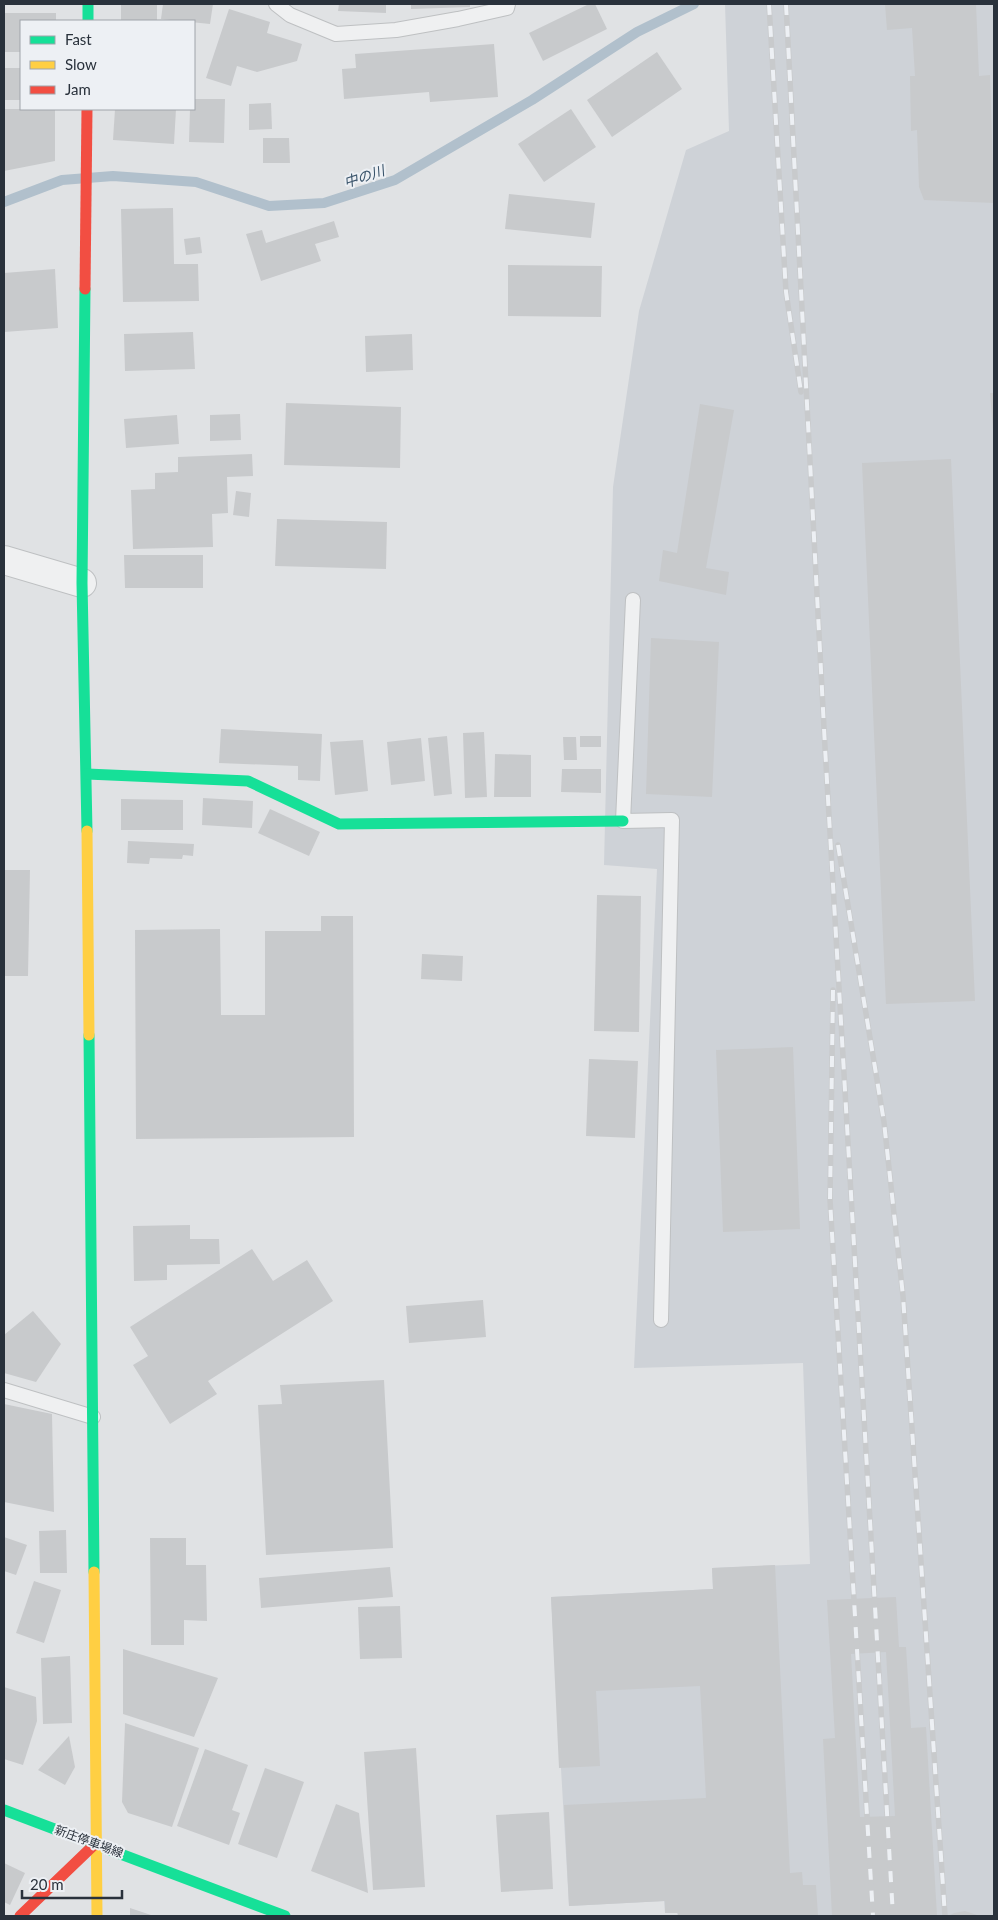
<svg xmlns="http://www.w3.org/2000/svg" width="998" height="1920" viewBox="0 0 998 1920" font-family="Lato,'Noto Sans JP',sans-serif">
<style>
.built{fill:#ced2d7}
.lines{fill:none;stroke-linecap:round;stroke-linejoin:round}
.stream{stroke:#b1c0cc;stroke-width:10}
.building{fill:#c8cacc;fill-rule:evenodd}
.lane-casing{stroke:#bec0c2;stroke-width:16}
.street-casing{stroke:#bec0c2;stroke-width:30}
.lane{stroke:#eff0f1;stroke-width:14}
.street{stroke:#eff0f1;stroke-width:28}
.fast{stroke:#16e098;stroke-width:11}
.slow{stroke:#ffcf43;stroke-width:11}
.jam{stroke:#f24e42;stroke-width:11}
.rail-casing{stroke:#c8cacc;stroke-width:5.5}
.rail{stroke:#edf0f4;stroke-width:4;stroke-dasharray:11;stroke-linecap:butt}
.labels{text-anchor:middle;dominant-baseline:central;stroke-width:4;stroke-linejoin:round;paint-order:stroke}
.street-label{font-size:12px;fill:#29313b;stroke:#edf0f4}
.water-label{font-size:14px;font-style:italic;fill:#385269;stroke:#edf0f4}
</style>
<rect width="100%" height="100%" fill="#e0e2e4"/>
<polygon class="built" points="725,4 994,4 994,1916 678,1916 677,1913 665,1913 664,1901 569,1906 551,1597 713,1589 712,1568 810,1564 803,1363 634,1368 657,869 604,865 613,487 639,311 686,150 729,131"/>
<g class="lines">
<polyline class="stream" points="4,202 62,180 113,176 196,182 269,206 324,203 395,180 532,100 637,32 694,4"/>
</g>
<g class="building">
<rect x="121" y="4" width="36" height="17"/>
<polygon points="163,4 213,4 210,24 161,19"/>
<polygon points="339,4 386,4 386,13 338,11"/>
<polygon points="411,4 470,4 470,7 411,9"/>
<polygon points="589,4 595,4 607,29 543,61 529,33"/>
<polygon points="885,4 976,4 979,76 990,75 994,203 924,200 919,187 917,130 911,131 910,76 915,76 912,28 887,30"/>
<polygon points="229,9 270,22 267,33 302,44 297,61 257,72 237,66 231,86 206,78"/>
<polygon points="4,13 56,13 56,21 21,21 21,52 4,52"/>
<polygon points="494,44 498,97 430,102 429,92 344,99 342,69 356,68 355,54"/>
<polygon points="657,52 682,89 612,137 587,100"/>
<rect x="4" y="68" width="17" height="32"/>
<polygon points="194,99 225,99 224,143 189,142 190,109 194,109"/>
<polygon points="271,103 272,129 249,130 249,104"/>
<polygon points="4,109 55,109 55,161 4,171"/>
<polygon points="115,109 176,109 174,144 113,140"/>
<polygon points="571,109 596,147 544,182 518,144"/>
<polygon points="263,138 289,138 290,163 263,163"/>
<polygon points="509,194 595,203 591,238 505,229"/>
<polygon points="173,208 174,264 198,264 199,301 123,302 121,209"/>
<polygon points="334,221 339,237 315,244 321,261 261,281 246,234 262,230 266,243"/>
<polygon points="200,237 202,253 186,255 184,239"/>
<polygon points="508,265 602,266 601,317 508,316"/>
<polygon points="55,269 58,328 4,332 4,273"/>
<polygon points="193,332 195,369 125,371 124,334"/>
<polygon points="412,334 413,370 366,372 365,336"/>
<polygon points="990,393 994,393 994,430 993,430"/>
<polygon points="286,403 401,407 400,468 284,465"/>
<polygon points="700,404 734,410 706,568 729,572 726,595 659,581 663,550 677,553"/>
<polygon points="240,414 241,440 210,441 210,415"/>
<polygon points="177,415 179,444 126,448 124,419"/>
<polygon points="252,454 253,476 227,477 228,513 212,514 213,547 133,549 131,490 155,489 155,473 178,472 178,457"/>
<polygon points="951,459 975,1001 886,1004 862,463"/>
<polygon points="236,491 251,493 249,517 233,515"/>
<polygon points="277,519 387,522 386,569 275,566"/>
<polygon points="124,555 203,555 203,588 125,588"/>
<polygon points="651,638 719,642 712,797 646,794"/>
<polygon points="221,729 322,734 320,781 298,780 298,766 219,763"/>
<polygon points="484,732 487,797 465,798 463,733"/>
<polygon points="447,736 452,794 434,796 428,738"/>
<rect x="580" y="736" width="21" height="11"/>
<polygon points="563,737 576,737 577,760 564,760"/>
<polygon points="421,738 425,781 391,785 387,742"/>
<polygon points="363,740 368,791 335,795 330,742"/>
<polygon points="495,754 531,755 531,797 494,797"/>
<polygon points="562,769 601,769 601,793 561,792"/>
<polygon points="203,798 253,801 252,828 202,825"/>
<polygon points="121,799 183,800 183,830 121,830"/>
<polygon points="270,809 320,832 309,856 258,833"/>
<polygon points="128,841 194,844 193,856 183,855 182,859 150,858 149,864 127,863"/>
<polygon points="4,870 30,870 28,976 4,976"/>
<polygon points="597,895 641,896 639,1032 594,1031"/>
<polygon points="321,916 353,916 354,1137 136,1139 135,930 220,929 221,1015 265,1015 265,931 321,931"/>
<polygon points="422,954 463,956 462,981 421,979"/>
<polygon points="793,1047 800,1229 723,1232 716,1050"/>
<polygon points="589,1059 638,1061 635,1138 586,1136"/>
<polygon points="190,1225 190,1239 219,1239 220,1264 167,1265 167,1280 134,1281 133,1226"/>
<polygon points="252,1249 273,1281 307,1260 333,1301 208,1381 217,1394 170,1424 133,1365 148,1356 130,1327"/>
<polygon points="483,1300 486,1337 409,1343 406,1306"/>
<polygon points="33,1311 61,1344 36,1382 4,1373 4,1335"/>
<polygon points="384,1380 393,1548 266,1555 258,1405 282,1404 280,1385"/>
<polygon points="4,1404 52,1414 54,1512 4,1502"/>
<polygon points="66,1530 67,1573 40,1573 39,1531"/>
<polygon points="4,1537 27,1545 16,1575 4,1571"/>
<polygon points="150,1538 186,1538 186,1565 206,1565 207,1621 184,1620 184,1645 151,1645"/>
<polygon points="775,1565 790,1873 802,1872 803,1885 816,1885 818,1916 678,1916 678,1913 665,1913 665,1901 569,1906 564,1805 706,1798 700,1686 596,1691 600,1766 559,1768 551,1597 713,1589 712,1568"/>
<polygon points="390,1567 393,1597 261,1608 259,1578"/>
<polygon points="34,1581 61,1590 44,1643 16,1633"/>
<path d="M896,1597L899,1647H906L911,1728L926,1727L937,1916H832L823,1739L835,1738L827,1600ZM886,1652L895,1816L860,1817L851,1654Z"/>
<polygon points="400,1606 402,1658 360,1659 358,1607"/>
<polygon points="123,1649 218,1678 194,1737 123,1714"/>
<polygon points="70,1656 72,1723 43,1724 41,1658"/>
<polygon points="4,1687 36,1697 37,1721 23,1765 4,1759"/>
<polygon points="125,1723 199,1748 172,1827 128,1813 122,1802"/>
<polygon points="69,1736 75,1767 65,1785 38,1770"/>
<polygon points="416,1748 425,1887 373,1890 364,1752"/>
<polygon points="205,1749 248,1765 232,1810 240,1813 229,1845 177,1826"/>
<polygon points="265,1768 304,1782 277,1858 238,1844"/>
<polygon points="336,1804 359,1813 368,1893 311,1871"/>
<polygon points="549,1812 553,1889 501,1892 496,1815"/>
<polygon points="4,1863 25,1873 10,1905 4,1902"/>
<polygon points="130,1908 154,1916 130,1916"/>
<polygon points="965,1911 980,1916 948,1916 954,1913"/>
</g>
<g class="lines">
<defs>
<g id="lane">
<polyline points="276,4 290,15 336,34 396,30 458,19 507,8 508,4"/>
<polyline points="633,600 623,821 672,820 661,1320"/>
<polyline points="4,1390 93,1417"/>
</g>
<polyline id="street" points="4,560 82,583"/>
</defs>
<use href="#lane" class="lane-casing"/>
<use href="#street" class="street-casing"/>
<use href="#lane" class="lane"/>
<use href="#street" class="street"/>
<g class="fast">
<polyline points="88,4 88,21"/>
<polyline points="85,289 82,583 87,831"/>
<polyline points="87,774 248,781 339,824 623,821"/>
<polyline points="89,1035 94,1572"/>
<polyline points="4,1810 285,1916"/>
</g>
<g class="slow">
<polyline points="87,831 89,1035"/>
<polyline points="94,1572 97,1916"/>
</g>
<g class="jam">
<polyline points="85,289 87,109"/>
<polyline points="20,1916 96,1843"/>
</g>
<defs>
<g id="rail">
<polyline points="769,4 786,292 801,392"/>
<polyline points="786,4 825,747 893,1916"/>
<polyline points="838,845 884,1122 903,1296 945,1916"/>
<polyline points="833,990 830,1200 873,1916"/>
</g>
</defs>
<use href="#rail" class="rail-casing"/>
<use href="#rail" class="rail"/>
</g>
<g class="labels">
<g class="street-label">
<text transform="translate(89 1841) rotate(20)">新庄停車場線</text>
</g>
<g class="water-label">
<text transform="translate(364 176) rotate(-18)">中の川</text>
</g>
</g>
<rect width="998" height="1920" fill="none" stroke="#29313b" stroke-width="10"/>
<rect x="20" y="20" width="175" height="90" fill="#edf0f4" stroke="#9fa4aa"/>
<rect x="30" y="36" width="25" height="8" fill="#16e098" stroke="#9fa4aa"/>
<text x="65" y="45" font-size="15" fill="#29313b">Fast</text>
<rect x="30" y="61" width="25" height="8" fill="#ffcf43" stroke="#9fa4aa"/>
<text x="65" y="70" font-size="15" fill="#29313b">Slow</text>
<rect x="30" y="86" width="25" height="8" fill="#f24e42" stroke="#9fa4aa"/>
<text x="65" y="95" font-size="15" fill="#29313b">Jam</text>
<path d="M22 1890v8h100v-8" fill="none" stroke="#29313b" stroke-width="2.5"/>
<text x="30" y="1890" font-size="15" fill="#29313b" stroke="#edf0f4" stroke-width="4" paint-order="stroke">20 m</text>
</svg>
